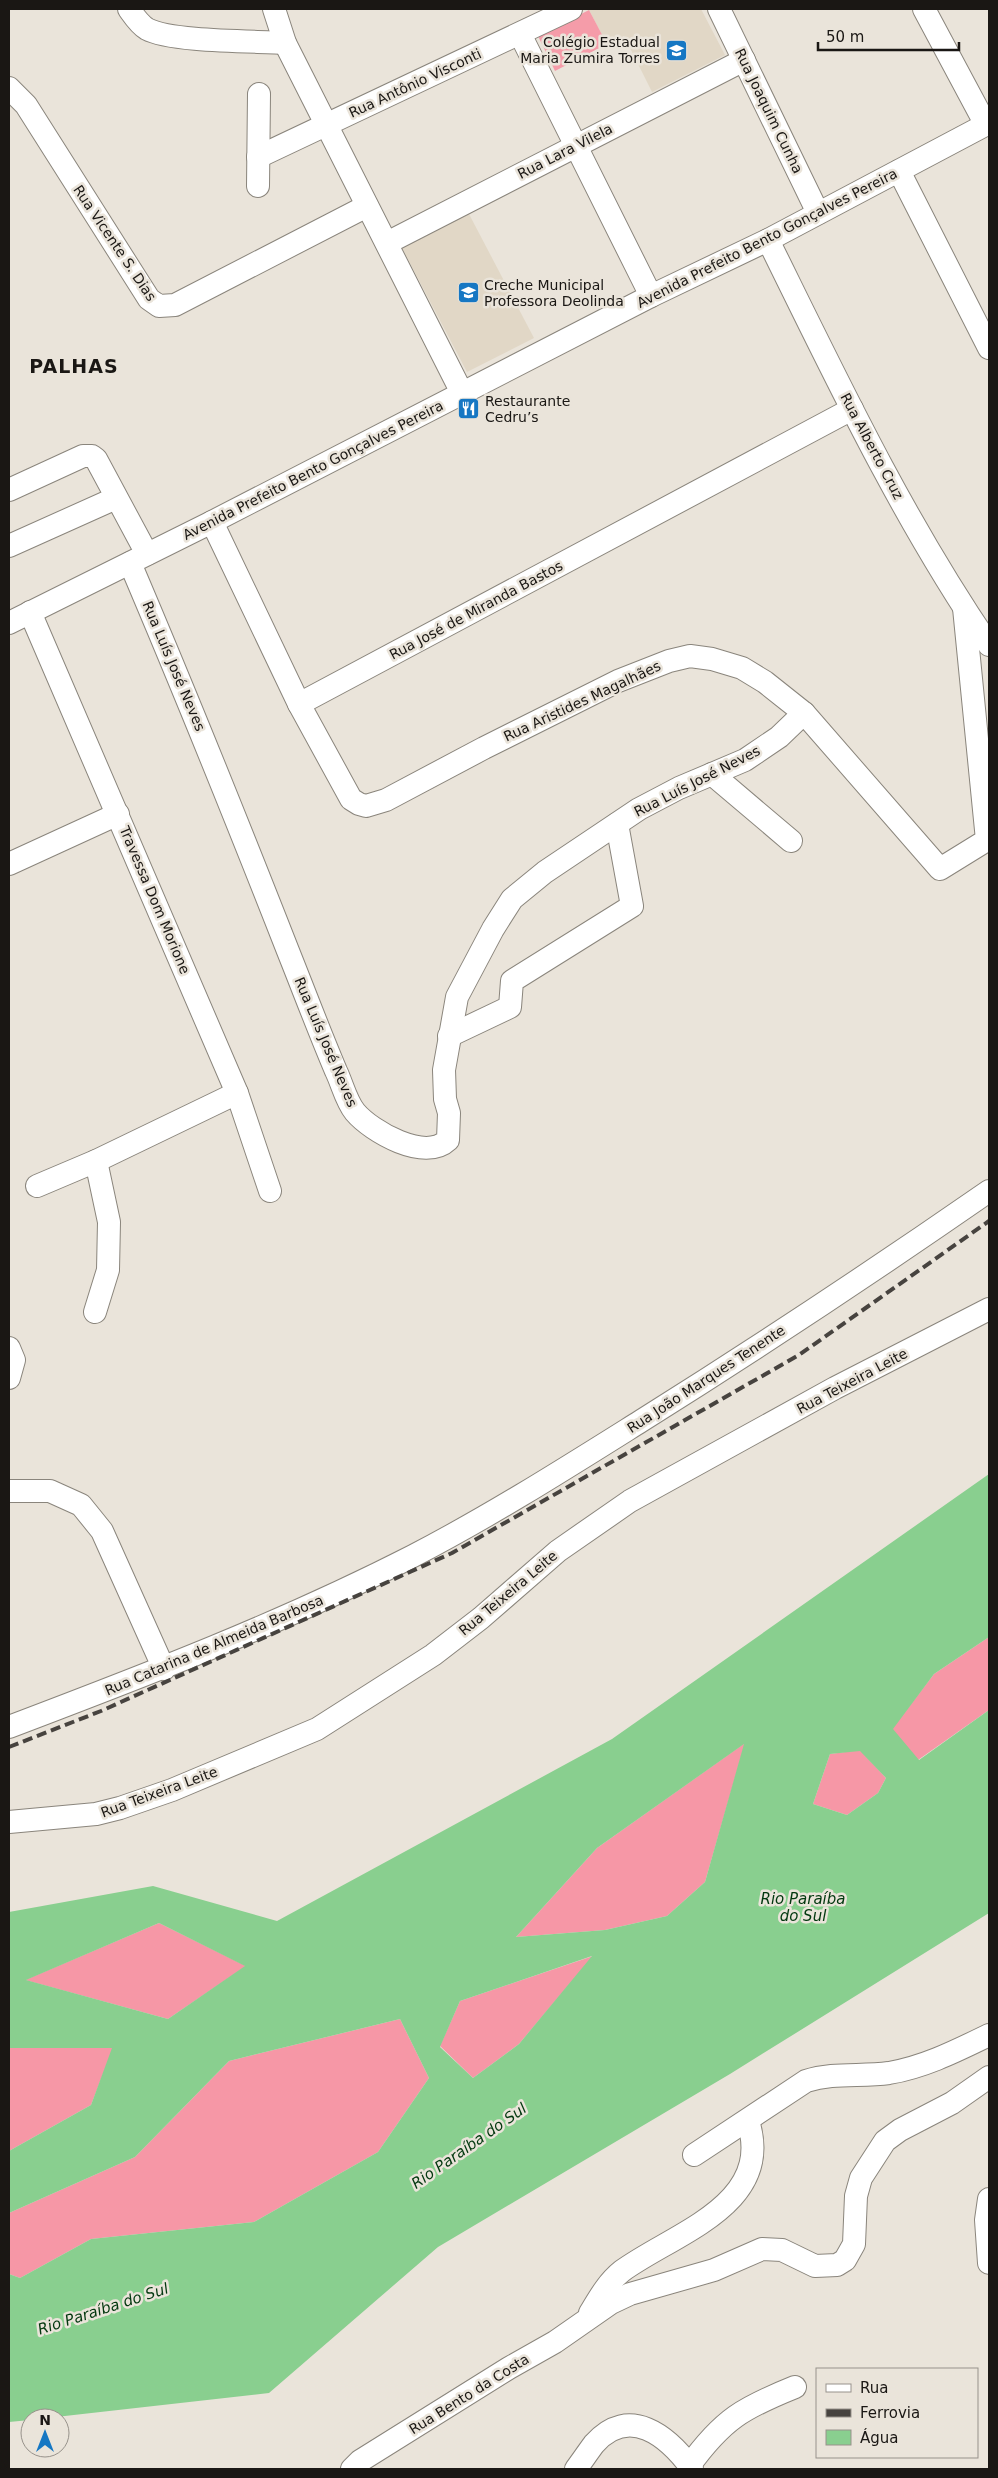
<svg xmlns="http://www.w3.org/2000/svg" width="998" height="2478" viewBox="0 0 998 2478" font-family="'DejaVu Sans',sans-serif">
<style>
.built{fill:#e1d7c6}
.green{fill:#f59ca9}
.forest{fill:#f697a6}
.water{fill:#89cf8f;fill-rule:evenodd}
.lines{fill:none;stroke-linecap:round;stroke-linejoin:round}
.minor-casing{stroke:#8a857c;stroke-width:24}
.minor{stroke:#fff;stroke-width:22}
.rail{stroke:#47433f;stroke-width:4;stroke-dasharray:10 5;stroke-linecap:butt}
.labels{text-anchor:middle;dominant-baseline:central;stroke-width:5;stroke-linejoin:round;paint-order:stroke}
.poi-label{font-size:14px;fill:#1a1714;stroke:#eae4da;text-anchor:start}
.street-label{font-size:14px;fill:#1a1714;stroke:#eae4da}
.water-label{font-size:15px;font-style:italic;fill:#02380f;stroke:#eae4da}
.district-label{font-size:19px;font-weight:bold;letter-spacing:1px;fill:#1a1714;stroke:#eae4da}
</style>
<rect width="100%" height="100%" fill="#eae4da"/>
<g class="built">
<polygon points="591,9 701,9 725,55 652,92 624,36 607,44 589,10"/>
<polygon points="469,214 534,338 467,372 402,248"/>
</g>
<polygon class="green" points="589,10 607,44 555,71 538,36"/>
<g class="forest">
<polygon points="989,1637 989,1710 918,1760 892,1729 934,1674"/>
<polygon points="745,1743 705,1882 667,1916 605,1930 516,1937 597,1848"/>
<polygon points="860,1750 886,1778 878,1793 847,1815 813,1804 830,1754"/>
<polygon points="159,1923 246,1966 168,2019 25,1980"/>
<polygon points="593,1956 519,2044 473,2078 440,2046 460,2001"/>
<polygon points="400,2019 429,2078 378,2152 254,2222 91,2239 20,2278 9,2274 9,2213 135,2157 229,2061"/>
<polygon points="9,2048 113,2048 91,2105 9,2151"/>
</g>
<path class="water" d="M989,1474V1637L934,1674L893,1729L919,1760L989,1710V1913L730,2074L438,2247L269,2393L47,2418H30V2420L9,2422V2274L20,2278L91,2239L254,2222L378,2152L429,2078L400,2019L229,2061L135,2157L9,2213V2151L91,2105L112,2048H9V1912L153,1886L277,1921L612,1739ZM744,1744L705,1882L667,1916L605,1930L516,1937L597,1848ZM860,1751L886,1778L878,1793L847,1815L813,1804L830,1754ZM159,1923L245,1966L168,2019L26,1980ZM592,1956L519,2044L473,2078L440,2047L460,2001Z"/>
<g class="lines">
<defs>
<g id="minor">
<path d="M129,9C134,16 139,24 147,29C171,42 254,41 285,43"/>
<polyline points="274,9 285,43 462,393"/>
<polyline points="719,9 818,213"/>
<polyline points="924,9 986,125"/>
<polyline points="520,34 651,296"/>
<polyline points="9,88 26,105 149,299 159,306 175,305 367,206"/>
<polyline points="258,157 571,9"/>
<polyline points="899,171 989,348"/>
<polyline points="258,186 259,94"/>
<path d="M768,240C836,378 902,518 989,645"/>
<polyline points="387,243 744,60"/>
<polyline points="9,490 83,456 92,456 96,459 147,554"/>
<polyline points="212,522 299,704 351,799 359,804 366,806 386,800 484,748 618,681 669,661 690,656 712,659 742,668 765,682 804,713 940,869 987,840 964,608"/>
<polyline points="9,546 116,498"/>
<path d="M130,563C185,692 237,821 288,951C304,991 319,1031 336,1071C342,1083 346,1101 355,1112C372,1132 425,1162 448,1140L449,1113L445,1099L444,1070L457,997L493,929L512,899L545,872L639,809L679,788L745,760L779,737L804,713"/>
<polyline points="30,612 237,1093 270,1191"/>
<polyline points="9,623 212,522 651,296 768,240 989,123"/>
<polyline points="299,704 852,409"/>
<polyline points="712,774 791,841"/>
<polyline points="9,864 118,814"/>
<polyline points="449,1036 510,1007 512,981 632,906 617,824"/>
<polyline points="37,1186 96,1161 237,1093"/>
<polyline points="95,1312 108,1270 109,1222 96,1161"/>
<polyline points="9,1348 14,1360 9,1378"/>
<polyline points="9,1491 50,1491 81,1505 102,1531 164,1669"/>
<path d="M9,1727C146,1675 282,1623 413,1556C492,1515 566,1468 641,1421C759,1347 875,1270 989,1191"/>
<polyline points="9,1822 96,1814 120,1808 172,1790 317,1729 433,1655 481,1618 558,1551 630,1501 835,1388 989,1309"/>
<path d="M694,2155L806,2081C834,2072 861,2077 889,2073C925,2067 958,2050 989,2035"/>
<polyline points="989,2199 986,2220 989,2263"/>
<path d="M590,2313C599,2298 608,2282 622,2271C674,2233 775,2205 748,2121"/>
<path d="M689,2466C723,2419 743,2408 795,2387"/>
<polyline points="352,2469 360,2461 509,2368 555,2342 611,2303 630,2294 714,2270 762,2249 782,2250 815,2266 837,2265 845,2260 854,2244 856,2196 861,2178 885,2141 900,2130 952,2103 989,2077"/>
<path d="M576,2469C582,2461 588,2452 594,2444C629,2404 668,2436 692,2469"/>
</g>
</defs>
<use href="#minor" class="minor-casing"/>
<use href="#minor" class="minor"/>
<polyline class="rail" points="9,1747 101,1711 452,1553 799,1355 989,1221"/>
</g>
<defs>
<symbol id="school-square" viewBox="-11 -11 22 22"><rect x="-9" y="-9" width="18" height="18" rx="4" fill="#1677c3" stroke="#eae4da"/><path d="M0-5L7-2L0 1L-7-2ZM-4 1L0 2.5L4 1V4Q0 6-4 4Z" fill="#fff"/></symbol>
<symbol id="restaurant-square" viewBox="-11 -11 22 22"><rect x="-9" y="-9" width="18" height="18" rx="4" fill="#1677c3" stroke="#eae4da"/><path d="M-5-6h1v4h1v-4h1v4h1v-4h1v5L-1.5 .5V6h-2V.5L-5-1ZM5-6V6H3V1.5H1.5Q1.5-4 5-6Z" fill="#fff"/></symbol>
</defs>
<g fill-rule="evenodd">
<use href="#school-square" x="664" y="38" width="25" height="25"/>
<use href="#school-square" x="456" y="280" width="25" height="25"/>
<use href="#restaurant-square" x="456" y="396" width="25" height="25"/>
</g>
<g class="labels">
<g class="poi-label">
<text x="660" y="42" text-anchor="end">Colégio Estadual<tspan x="660" dy="16">Maria Zumira Torres</tspan></text>
<text x="484" y="285">Creche Municipal<tspan x="484" dy="16">Professora Deolinda</tspan></text>
<text x="485" y="401">Restaurante<tspan x="485" dy="16">Cedru’s</tspan></text>
</g>
<g class="street-label">
<text transform="translate(415 83) rotate(-25)">Rua Antônio Visconti</text>
<text transform="translate(769 111) rotate(64)">Rua Joaquim Cunha</text>
<text transform="translate(565 151) rotate(-27)">Rua Lara Vilela</text>
<text transform="translate(767 238) rotate(-27)">Avenida Prefeito Bento Gonçalves Pereira</text>
<text transform="translate(115 243) rotate(56)">Rua Vicente S. Dias</text>
<text transform="translate(872 446) rotate(62)">Rua Alberto Cruz</text>
<text transform="translate(313 470) rotate(-27)">Avenida Prefeito Bento Gonçalves Pereira</text>
<text transform="translate(476 610) rotate(-28)">Rua José de Miranda Bastos</text>
<text transform="translate(174 666) rotate(67)">Rua Luís José Neves</text>
<text transform="translate(582 701) rotate(-25)">Rua Aristides Magalhães</text>
<text transform="translate(697 781) rotate(-27)">Rua Luís José Neves</text>
<text transform="translate(155 900) rotate(67)">Travessa Dom Morione</text>
<text transform="translate(326 1042) rotate(67)">Rua Luís José Neves</text>
<text transform="translate(706 1379) rotate(-33)">Rua João Marques Tenente</text>
<text transform="translate(852 1381) rotate(-28)">Rua Teixeira Leite</text>
<text transform="translate(508 1593) rotate(-40)">Rua Teixeira Leite</text>
<text transform="translate(214 1645) rotate(-23)">Rua Catarina de Almeida Barbosa</text>
<text transform="translate(159 1792) rotate(-20)">Rua Teixeira Leite</text>
<text transform="translate(469 2394) rotate(-32)">Rua Bento da Costa</text>
</g>
<g class="water-label">
<text x="803" y="1899">Rio Paraíba<tspan x="803" dy="17">do Sul</tspan></text>
<text transform="translate(469 2146) rotate(-35)">Rio Paraíba do Sul</text>
<text transform="translate(103 2309) rotate(-18)">Rio Paraíba do Sul</text>
</g>
<g class="district-label">
<text x="74" y="366">PALHAS</text>
</g>
</g>
<rect width="998" height="2478" fill="none" stroke="#1a1714" stroke-width="20"/>
<rect x="816" y="2368" width="162" height="90" fill="#eae4da" stroke="#97928b"/>
<rect x="826" y="2384" width="25" height="8" fill="#ffffff" stroke="#97928b"/>
<text x="860" y="2393" font-size="15" fill="#1a1714">Rua</text>
<rect x="826" y="2409" width="25" height="8" fill="#47433f" stroke="#97928b"/>
<text x="860" y="2418" font-size="15" fill="#1a1714">Ferrovia</text>
<rect x="826" y="2430" width="25" height="15" fill="#89cf8f" stroke="#97928b"/>
<text x="860" y="2443" font-size="15" fill="#1a1714">Água</text>
<g transform="translate(45 2433)"><circle r="24" fill="#eae4da" stroke="#97928b"/>
<path d="M0-4L9 19L0 12L-9 19Z" fill="#1677c3"/>
<text y="-8" font-size="14" font-weight="bold" text-anchor="middle" fill="#1a1714">N</text>
</g>
<path d="M818 42v8h141v-8" fill="none" stroke="#1a1714" stroke-width="2.5"/>
<text x="826" y="42" font-size="15" fill="#1a1714" stroke="#eae4da" stroke-width="4" paint-order="stroke">50 m</text>
</svg>
